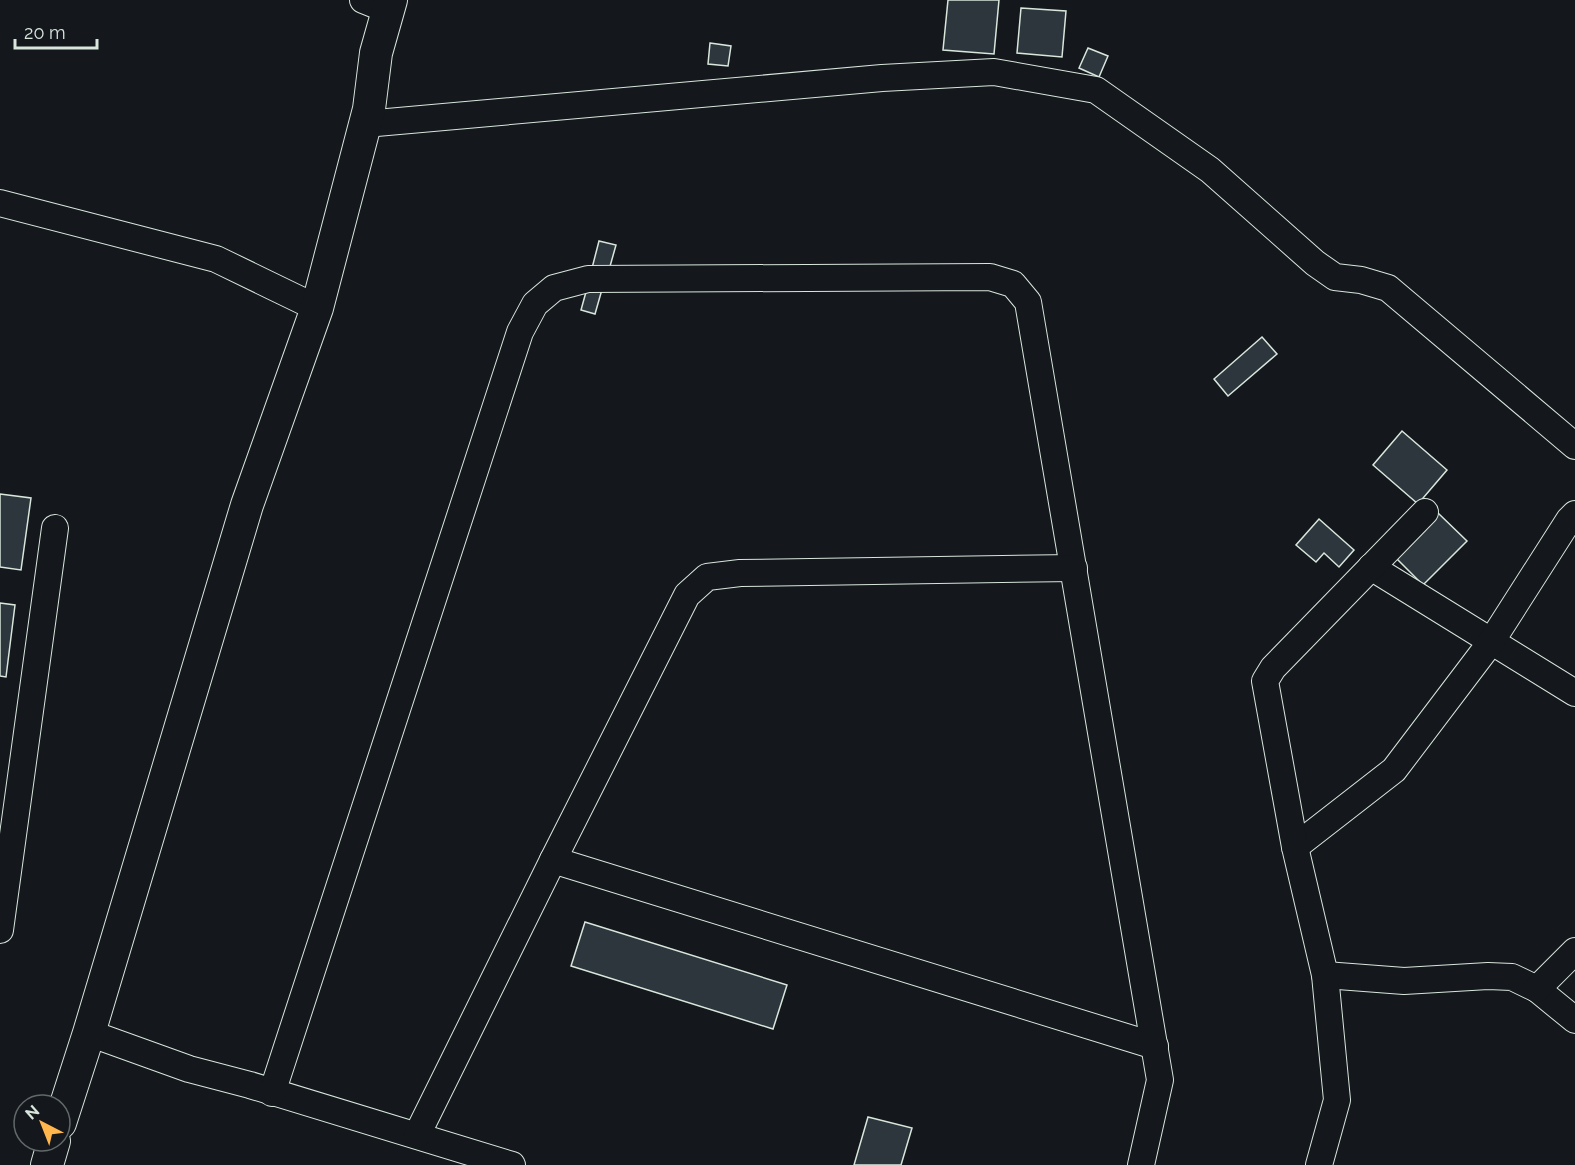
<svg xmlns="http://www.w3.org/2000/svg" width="1575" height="1165" viewBox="0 0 1575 1165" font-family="Raleway,sans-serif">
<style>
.building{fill:#2c363c;stroke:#d8e6dc;stroke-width:1.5}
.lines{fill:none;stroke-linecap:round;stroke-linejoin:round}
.minor-casing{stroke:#d8e6dc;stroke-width:28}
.tertiary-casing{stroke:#d8e6dc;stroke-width:34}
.minor{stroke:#14181c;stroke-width:26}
.tertiary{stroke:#14181c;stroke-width:32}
</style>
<rect width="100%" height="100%" fill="#14181c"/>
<g class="building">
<polygon points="948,0 999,0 994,54 943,50"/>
<polygon points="1021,8 1066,11 1062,57 1017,53"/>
<polygon points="710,43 731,46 728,66 708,64"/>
<polygon points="1088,48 1108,56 1099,77 1079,68"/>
<polygon points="599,241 616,245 607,277 591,272"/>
<polygon points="589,281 603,286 595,314 581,310"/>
<polygon points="1262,337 1277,354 1228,396 1214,379"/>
<polygon points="1402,431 1447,470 1418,504 1373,465"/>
<polygon points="0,494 31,498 21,570 0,567"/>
<polygon points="1438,513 1467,541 1423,585 1395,557"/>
<polygon points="1319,519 1354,550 1339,567 1324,553 1316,562 1296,545"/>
<polygon points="0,603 15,605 6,677 0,676"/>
<polygon points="585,922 787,985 773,1029 571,966"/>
<polygon points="868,1117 912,1128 901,1165 854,1165"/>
</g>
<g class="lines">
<defs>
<g id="minor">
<polyline points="363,0 388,10"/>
<polyline points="365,124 882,78 994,72 1096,90 1210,170 1315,263 1335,277 1361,280 1388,288 1575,446"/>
<polyline points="0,203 216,259 317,308"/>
<polyline points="1371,567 1575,693"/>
<polyline points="1295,847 1394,770 1491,642 1569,520 1575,514"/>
<polyline points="553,860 1155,1046"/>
<polyline points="0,930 55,528"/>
<polyline points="1325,975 1404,981 1488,976 1512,977 1537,989 1575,1020"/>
<polyline points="1537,989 1575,951"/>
<polyline points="89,1033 189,1069 250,1085 512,1165"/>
<polyline points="272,1093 520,332 535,304 554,288 588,279 990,277 1013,284 1028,302 1160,1080 1141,1165"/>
<polyline points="417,1135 553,860 687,595 707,577 740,573 1074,568"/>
<polyline points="1319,1165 1337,1100 1325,975 1295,847 1265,681 1273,668 1425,512"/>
</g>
<g id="tertiary">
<polyline points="60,1123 89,1033 247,505 317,308 369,109 376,53 391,0"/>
<polyline points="47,1165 54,1141"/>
</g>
</defs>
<use href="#minor" class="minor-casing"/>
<use href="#tertiary" class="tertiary-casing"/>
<use href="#minor" class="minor"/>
<use href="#tertiary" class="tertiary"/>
</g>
<g transform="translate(42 1123) rotate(318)"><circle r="28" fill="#14181c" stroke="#626a69" stroke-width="1.5"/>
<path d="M0-4.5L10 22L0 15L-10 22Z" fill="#ffb74d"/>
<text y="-9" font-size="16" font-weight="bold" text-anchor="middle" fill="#d8e6dc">N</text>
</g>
<path d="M15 39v9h82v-9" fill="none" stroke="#d8e6dc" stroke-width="3"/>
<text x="24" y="39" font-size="18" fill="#d8e6dc" stroke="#14181c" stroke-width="4.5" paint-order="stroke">20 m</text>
</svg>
